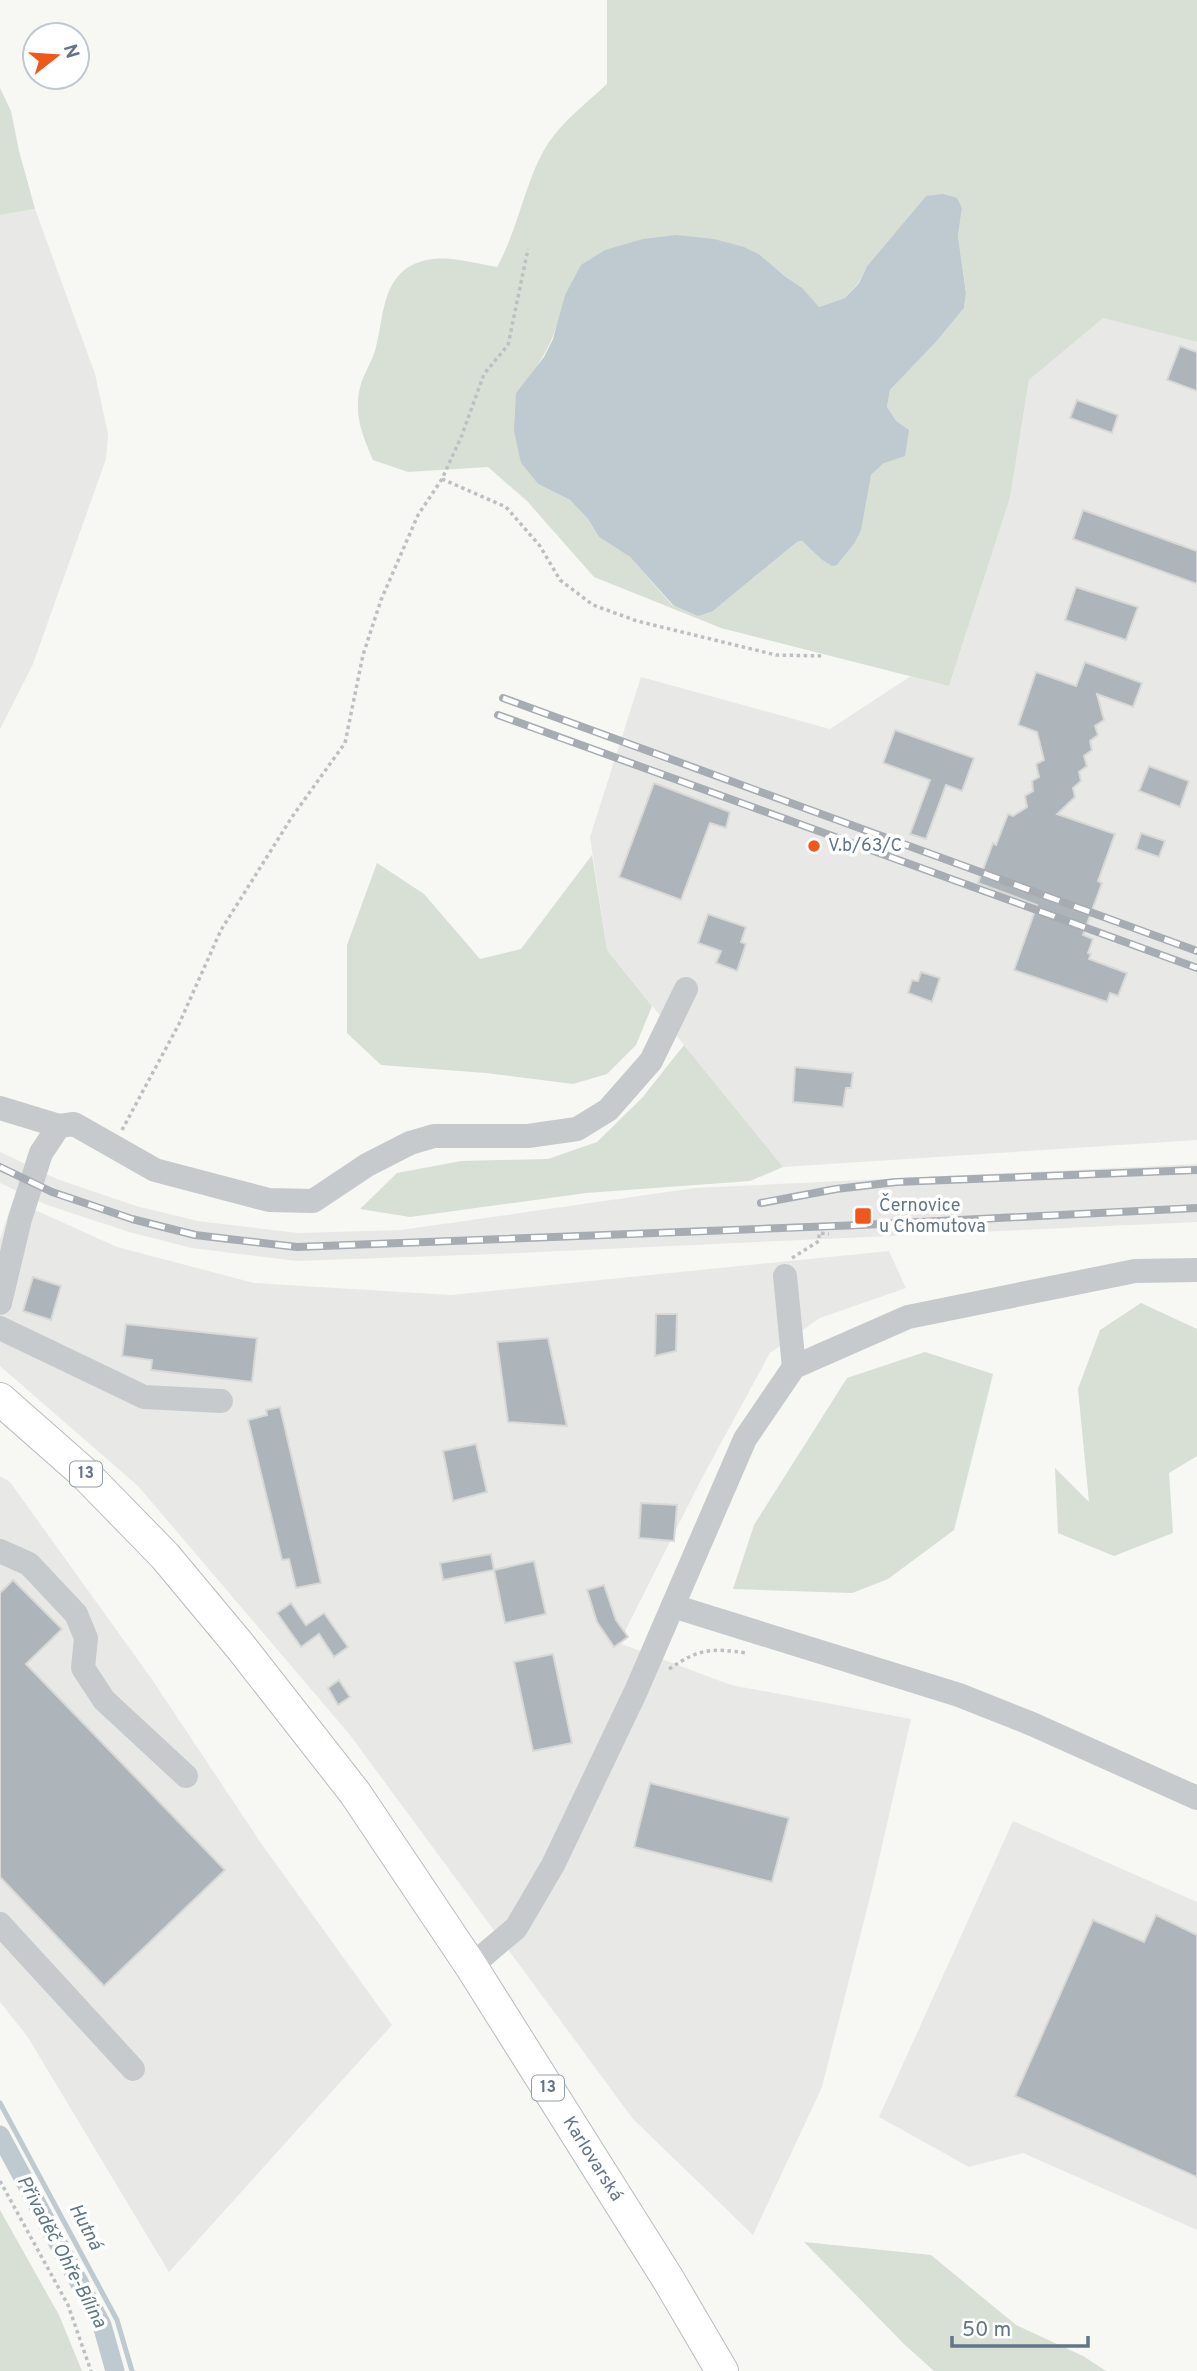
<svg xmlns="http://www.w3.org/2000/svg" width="1197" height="2371" viewBox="0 0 1197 2371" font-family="Overpass,sans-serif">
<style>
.built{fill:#e8e9e7}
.green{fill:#d8dfd4;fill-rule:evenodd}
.water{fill:#bfcad0}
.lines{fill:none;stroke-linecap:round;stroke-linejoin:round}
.stream{stroke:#bfcad0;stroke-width:5}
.canal{stroke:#bfcad0;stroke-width:19}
.building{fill:#adb5bb;stroke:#d8d9d6;stroke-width:2}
.major-casing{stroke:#b9bdc1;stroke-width:34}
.path{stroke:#bdc0c2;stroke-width:3.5;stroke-dasharray:3.5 3.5;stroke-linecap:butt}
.minor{stroke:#c6cacd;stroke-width:24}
.major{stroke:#fff;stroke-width:32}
.rail-casing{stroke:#a6acb2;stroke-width:8}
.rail{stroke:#fff;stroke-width:5;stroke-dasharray:16;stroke-linecap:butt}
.poi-dot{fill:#f0581b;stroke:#fff;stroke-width:2.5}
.labels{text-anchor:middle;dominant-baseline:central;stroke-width:7;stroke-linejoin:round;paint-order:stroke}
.shield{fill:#fff;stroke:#929eab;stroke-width:2}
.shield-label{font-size:16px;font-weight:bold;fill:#647587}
.poi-label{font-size:18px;fill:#647587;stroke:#fff;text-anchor:start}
.street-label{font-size:18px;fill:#647587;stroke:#fff}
.water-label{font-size:19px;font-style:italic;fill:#5f7783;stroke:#fff}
</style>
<rect width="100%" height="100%" fill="#f7f7f3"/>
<g class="built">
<polygon points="35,209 95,374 108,434 106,459 33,664 0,729 0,215"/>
<polygon points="1103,317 1197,342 1197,1140 783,1167 607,950 590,837 641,677 830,729 911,676 949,686 1010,498 1029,380"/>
<polygon points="0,1152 57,1179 136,1206 198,1221 298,1233 401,1230 695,1188 1197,1164 1197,1222 495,1254 297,1261 192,1248 129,1232 47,1205 0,1183"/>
<polygon points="13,1200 117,1247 254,1283 451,1295 889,1251 906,1288 820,1318 770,1353 702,1478 619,1643 731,1685 911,1719 874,1881 822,2087 753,2235 633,2119 350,1735 138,1486 0,1366 0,1239"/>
<polygon points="0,1476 10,1482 151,1678 263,1846 392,2025 169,2272 27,2036 0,2002"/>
<polygon points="1013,1821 1197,1902 1197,2230 1023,2153 969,2167 879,2117"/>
</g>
<g class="green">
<path d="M607,0H1197V342L1103,318L1029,380L1010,498L949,686L721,628L594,577L527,501L488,467L408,472L373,460C365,441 357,423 358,403C359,376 371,368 376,347C383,321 382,285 407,268C435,250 467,262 497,267C519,228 526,176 549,142C564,120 588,102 607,84ZM926,196L962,208L958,236L966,292L964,308L936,342L890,390L887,407L895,421L884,463L871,475L854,544L837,565L821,559L802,541L797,542L713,611L672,605L630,557L599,537L588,519L570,500L538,484L521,463L516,393C542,364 558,334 565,295L760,255C780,273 801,287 819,307L845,298L859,282L867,266Z"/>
<polygon points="0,88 11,111 19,151 35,209 0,215"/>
<polygon points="592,855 607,950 652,1006 636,1045 607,1074 573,1084 486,1073 381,1065 347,1033 347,945 377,863 424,894 480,959 521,949"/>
<polygon points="684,1045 783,1167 750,1181 586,1193 410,1217 360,1209 397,1173 461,1161 548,1159 597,1142 642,1098"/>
<polygon points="1141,1303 1197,1329 1197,1456 1169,1473 1173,1533 1114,1556 1058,1533 1055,1468 1089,1502 1078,1389 1100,1330"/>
<polygon points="925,1352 993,1374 954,1530 888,1579 852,1593 733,1589 754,1525 847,1378"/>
<polygon points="0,2210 59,2315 82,2371 0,2371"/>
<polygon points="804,2242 931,2255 1016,2325 1083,2356 1106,2371 934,2371 904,2344"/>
</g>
<polygon class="water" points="943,194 957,198 962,208 958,236 966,293 964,308 936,342 890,390 887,407 896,421 909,430 905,456 884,463 871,475 861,530 854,544 837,565 832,566 821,559 802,541 797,542 713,611 698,616 673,605 630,557 599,537 588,519 570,500 538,484 521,463 514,431 516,393 544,357 553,339 565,295 581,265 605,250 643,239 676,235 714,239 744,247 760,255 786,277 802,288 819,307 845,298 859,283 867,266 926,196"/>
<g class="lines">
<polyline class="stream" points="0,2103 117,2320 132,2371"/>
<polyline class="canal" points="0,2135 102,2325 115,2371"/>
</g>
<g class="building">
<polygon points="1180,346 1197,352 1197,391 1167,380"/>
<polygon points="1077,400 1118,415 1112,433 1070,418"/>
<polygon points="1083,510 1197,551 1197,584 1073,539"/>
<polygon points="1076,587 1138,607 1126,640 1065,620"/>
<polygon points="1085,662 1142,683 1133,707 1097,694 1104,720 1095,726 1098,735 1090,741 1092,750 1084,756 1087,766 1079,772 1081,781 1073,788 1075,797 1057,814 1115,834 1098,881 1102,883 1083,935 1093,939 1088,953 1091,954 1089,959 1127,973 1118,996 1110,993 1107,1002 1014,970 1037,905 978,883 993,843 996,845 1008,814 1013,816 1027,807 1025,796 1033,791 1032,781 1039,777 1036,764 1044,760 1037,732 1018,725 1036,672 1076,686"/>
<polygon points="895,730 974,758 962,791 946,785 926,839 910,834 930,780 883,763"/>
<polygon points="1149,766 1189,781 1180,807 1139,791"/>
<polygon points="654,783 730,812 726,828 710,823 681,900 619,877"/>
<polygon points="1141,833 1165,841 1159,857 1136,849"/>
<polygon points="708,914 746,927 741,942 746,944 737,971 716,963 721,951 698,943"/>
<polygon points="921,972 940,978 932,1002 908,993 912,980 918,981"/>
<polygon points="795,1067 853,1073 851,1088 846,1088 843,1107 793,1102"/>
<polygon points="33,1277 61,1286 51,1320 23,1311"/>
<polygon points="656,1314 677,1314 676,1351 655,1356"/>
<polygon points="126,1324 257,1338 252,1382 151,1370 152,1360 122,1356"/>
<polygon points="548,1338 567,1426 508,1422 497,1342"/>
<polygon points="280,1407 321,1583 296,1588 289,1559 282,1560 248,1420 267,1415 266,1410"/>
<polygon points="476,1444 487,1492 453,1501 443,1451"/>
<polygon points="641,1503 677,1505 674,1541 639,1538"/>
<polygon points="491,1554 494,1570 443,1580 440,1563"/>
<polygon points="534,1561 546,1614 505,1623 494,1570"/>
<polygon points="13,1580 62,1629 26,1664 225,1870 104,1986 0,1877 0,1593"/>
<polygon points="604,1585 616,1620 628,1637 614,1647 597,1622 587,1590"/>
<polygon points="291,1603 306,1625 324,1613 348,1647 334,1657 319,1634 301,1647 277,1613"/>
<polygon points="553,1654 572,1743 533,1751 514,1662"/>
<polygon points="339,1680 350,1697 338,1705 328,1688"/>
<polygon points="650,1783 789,1818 772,1882 634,1847"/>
<polygon points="1156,1915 1197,1935 1197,2177 1015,2096 1093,1920 1144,1942"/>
</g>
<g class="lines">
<defs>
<g id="major">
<path id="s1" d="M0,1399L84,1473L165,1556L240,1646L355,1793L471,1966L668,2279L722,2371"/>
</g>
</defs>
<use href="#major" class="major-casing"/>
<g class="path">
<polyline points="442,479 506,507 540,546 560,580 593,605 637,621 776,655 824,656"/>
<polyline points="122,1130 179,1024 221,930 292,817 345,743 363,655 381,600 418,515 442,479 462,435 484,374 508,345 528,249"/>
<polyline points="792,1258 819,1241 819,1233 829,1234"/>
<path d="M669,1669C700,1648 711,1648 747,1653"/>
<polyline points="0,2181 68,2305 91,2371"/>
</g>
<g class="minor">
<polyline points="0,1108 59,1126"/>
<polyline points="785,1276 794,1367"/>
<polyline points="0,1303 20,1219 41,1153 59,1126 74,1124 155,1170 269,1200 313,1201 367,1165 410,1143 434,1136 528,1136 577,1129 608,1110 651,1061 686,989"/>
<polyline points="0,1328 144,1397 221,1401"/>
<polyline points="0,1551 29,1564 76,1614 86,1638 83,1668 104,1700 186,1776"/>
<polyline points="673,1606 959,1695 1032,1724 1197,1798"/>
<polyline points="0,1924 133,2069"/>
<polyline points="471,1966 516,1928 553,1865 636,1691 745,1439 794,1367 908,1317 1135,1271 1197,1270"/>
</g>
<use href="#major" class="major"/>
<defs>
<g id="rail">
<polyline points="503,698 1197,951"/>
<polyline points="498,715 1197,968"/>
<polyline points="0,1167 52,1192 132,1219 195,1235 297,1247 861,1225 1197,1208"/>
<polyline points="761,1203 836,1189 896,1182 1197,1170"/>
</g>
</defs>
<use href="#rail" class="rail-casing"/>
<use href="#rail" class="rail"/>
</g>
<g class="poi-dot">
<circle cx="814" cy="846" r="7"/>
<rect x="854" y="1207" width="18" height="18" rx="3.5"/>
</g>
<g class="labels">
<g class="shield">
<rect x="70" y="1461.5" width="32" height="25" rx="5"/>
<rect x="532" y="2075.5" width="32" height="25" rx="5"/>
</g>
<g class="shield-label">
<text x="86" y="1474">13</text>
<text x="548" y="2088">13</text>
</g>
<g class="poi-label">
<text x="828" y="846">V.b/63/C</text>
<text x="879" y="1206">Černovice<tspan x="879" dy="21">u Chomutova</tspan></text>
</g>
<g class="street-label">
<text stroke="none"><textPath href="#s1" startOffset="968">Karlovarská</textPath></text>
</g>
<g class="water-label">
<text transform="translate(85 2227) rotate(62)">Hutná</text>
<text transform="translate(61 2252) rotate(62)">Přivaděč Ohře-Bílina</text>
</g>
</g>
<g transform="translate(56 56) rotate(73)"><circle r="33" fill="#ffffff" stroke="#c1c8cf" stroke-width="2"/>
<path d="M0-5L12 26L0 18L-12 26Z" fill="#f0581b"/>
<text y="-10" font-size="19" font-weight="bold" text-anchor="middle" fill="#647587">N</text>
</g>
<path d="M952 2336v10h136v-10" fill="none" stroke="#647587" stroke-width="3.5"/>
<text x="962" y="2336" font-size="21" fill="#647587" stroke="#ffffff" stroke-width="5" paint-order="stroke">50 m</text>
</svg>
